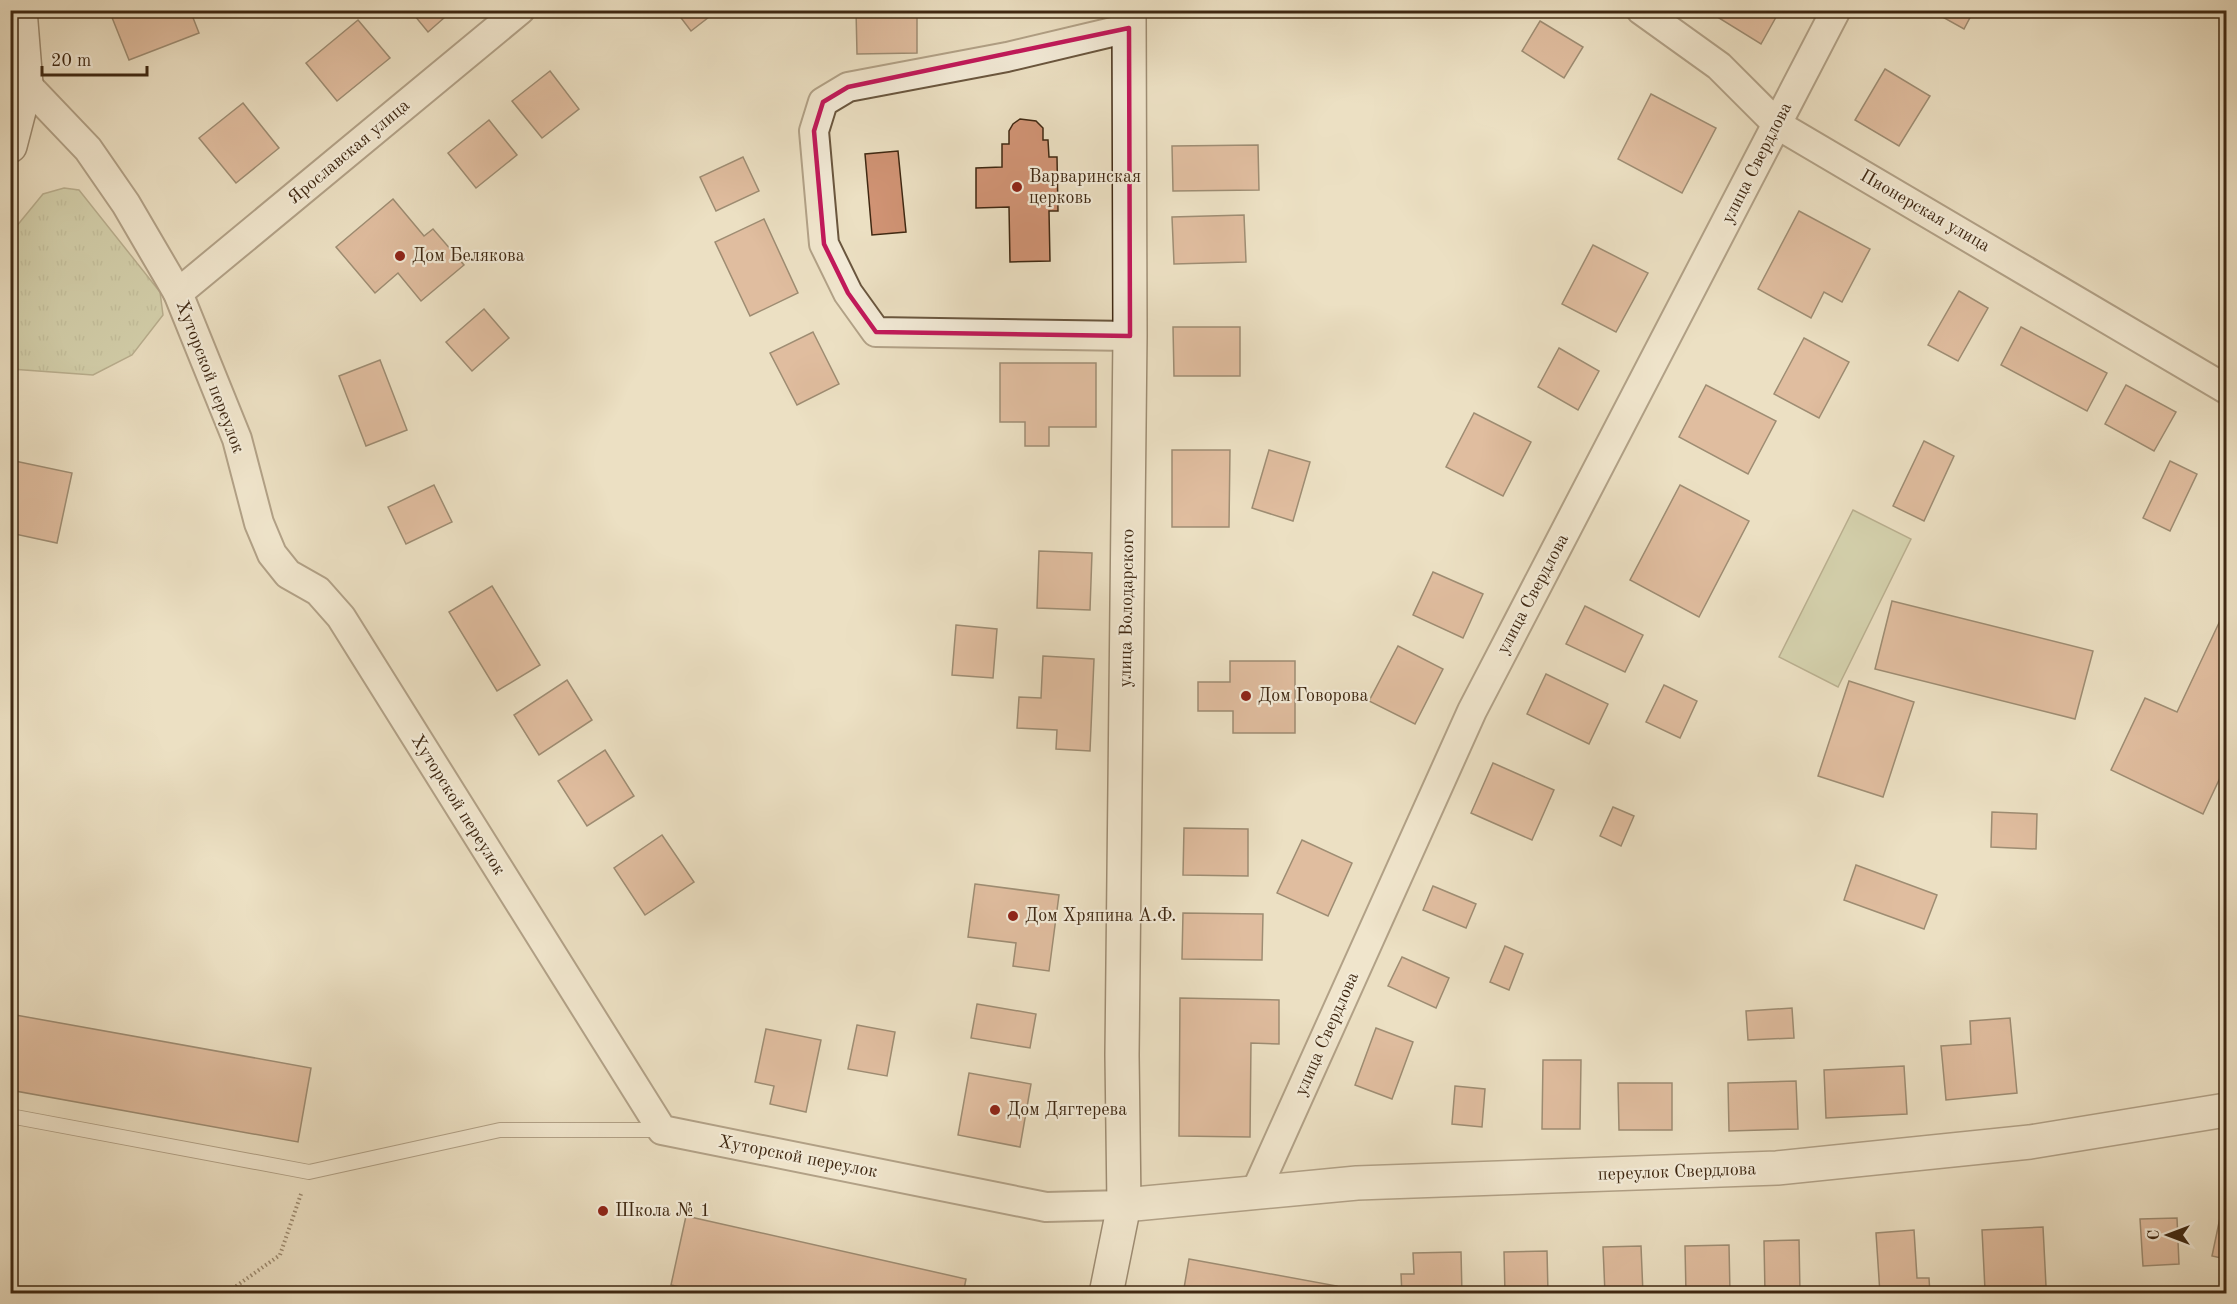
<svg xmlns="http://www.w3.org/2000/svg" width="2237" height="1304" viewBox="0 0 2237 1304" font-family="'Old Standard TT',serif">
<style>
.grass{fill:url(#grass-tufts);stroke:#7c7553;stroke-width:1.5}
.pitch{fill:#b8c294;stroke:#7c7553;stroke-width:1.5}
.building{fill:#d09374;stroke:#3f2812;stroke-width:1.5}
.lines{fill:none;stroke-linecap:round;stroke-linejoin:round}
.service-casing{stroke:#6a563e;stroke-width:16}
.minor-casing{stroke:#6a563e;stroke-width:32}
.tertiary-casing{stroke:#6a563e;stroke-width:36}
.secondary-casing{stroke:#3f2812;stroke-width:36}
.path{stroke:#3f2812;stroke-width:4;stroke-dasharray:1.5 3;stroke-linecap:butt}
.service{stroke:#f3ebd8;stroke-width:14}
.minor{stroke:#f3ebd8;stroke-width:28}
.tertiary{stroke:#f3ebd8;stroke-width:33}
.secondary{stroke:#f3ebd8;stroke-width:33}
.marked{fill:none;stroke:#c2185b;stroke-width:4.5;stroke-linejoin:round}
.poi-dot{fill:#8f2418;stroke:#f3ebd8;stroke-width:2}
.labels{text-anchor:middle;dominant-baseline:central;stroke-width:4.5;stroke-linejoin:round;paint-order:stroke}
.street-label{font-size:18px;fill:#3f2812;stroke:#f3ebd8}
.poi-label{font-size:18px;fill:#3f2812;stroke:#f3ebd8;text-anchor:start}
</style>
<defs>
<pattern id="grass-tufts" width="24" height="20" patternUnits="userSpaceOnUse" patternTransform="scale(1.5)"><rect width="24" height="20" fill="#b8c294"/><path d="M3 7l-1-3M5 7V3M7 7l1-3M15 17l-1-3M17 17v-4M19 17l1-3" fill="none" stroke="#979e77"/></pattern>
</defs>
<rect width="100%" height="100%" fill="#ece0c3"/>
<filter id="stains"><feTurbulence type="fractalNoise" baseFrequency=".00333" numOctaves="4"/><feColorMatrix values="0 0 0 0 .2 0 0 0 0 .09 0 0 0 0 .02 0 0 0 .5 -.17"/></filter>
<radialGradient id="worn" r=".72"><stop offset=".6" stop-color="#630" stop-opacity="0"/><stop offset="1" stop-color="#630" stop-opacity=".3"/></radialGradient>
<polygon class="grass" points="64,188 79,190 160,292 163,315 132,355 93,375 11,369 11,233 43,194"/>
<polygon class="pitch" points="1853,510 1911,539 1838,687 1779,657"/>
<g class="building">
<polygon points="109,10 190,10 199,33 129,60"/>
<polygon points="410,10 453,10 428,32"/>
<polygon points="675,10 718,10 691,31"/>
<polygon points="856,10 917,12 917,53 857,54"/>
<polygon points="1706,10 1780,10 1761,44"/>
<polygon points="1930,10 1974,10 1964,29"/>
<polygon points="358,20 390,58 337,101 306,63"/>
<polygon points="1540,21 1583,47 1564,78 1522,51"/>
<polygon points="1885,69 1930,96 1899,146 1855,120"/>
<polygon points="550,71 579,109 542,138 512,101"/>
<polygon points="1651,94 1716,128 1682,193 1618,159"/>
<polygon points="243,103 279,148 236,183 199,138"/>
<polygon points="1020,119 1036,121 1043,128 1043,140 1048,140 1049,157 1057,157 1058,211 1049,211 1050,261 1010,262 1009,207 976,208 976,168 1002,167 1002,144 1009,144 1009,131 1013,124"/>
<polygon points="489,120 517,155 476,188 448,153"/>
<polygon points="1258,145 1259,190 1173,191 1172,146"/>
<polygon points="898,151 906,232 872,235 865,154"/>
<polygon points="743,157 759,191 716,211 700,177"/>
<polygon points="393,199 424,236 433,229 464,265 421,301 398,273 375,293 336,247"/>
<polygon points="1799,211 1870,249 1842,302 1824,292 1811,318 1758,289"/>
<polygon points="1244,215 1246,262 1174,264 1172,217"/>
<polygon points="764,219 798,293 750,316 715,242"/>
<polygon points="1593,245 1648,273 1616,332 1562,304"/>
<polygon points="1959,291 1988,308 1958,361 1928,345"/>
<polygon points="484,309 509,338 472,371 446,342"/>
<polygon points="1173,327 1240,327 1240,376 1174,376"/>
<polygon points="2021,327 2107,373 2087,411 2001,365"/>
<polygon points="813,332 839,384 797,405 770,353"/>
<polygon points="1804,338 1849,362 1819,418 1774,394"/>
<polygon points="1559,348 1599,371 1578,410 1538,387"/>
<polygon points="380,360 407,430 366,446 339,376"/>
<polygon points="1000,363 1096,363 1096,427 1049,427 1049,446 1025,446 1025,422 1000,422"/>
<polygon points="1706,385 1776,421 1748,474 1679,437"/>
<polygon points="2126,385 2176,412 2154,451 2105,424"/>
<polygon points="1474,413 1531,442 1503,496 1446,467"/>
<polygon points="1924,441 1954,456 1924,521 1893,506"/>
<polygon points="1172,450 1230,450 1229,527 1172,527"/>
<polygon points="1269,450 1310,462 1293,521 1252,508"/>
<polygon points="10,460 72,473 57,543 10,533"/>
<polygon points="2170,461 2197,474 2170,531 2143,518"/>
<polygon points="434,485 452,522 406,544 388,507"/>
<polygon points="1680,485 1749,521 1699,617 1630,580"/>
<polygon points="1039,551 1092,553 1090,610 1037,608"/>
<polygon points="1433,572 1483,594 1463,638 1413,615"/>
<polygon points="492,586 540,665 497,691 449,612"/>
<polygon points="1892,601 2093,651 2075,719 1875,669"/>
<polygon points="1585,606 1643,635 1625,672 1566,644"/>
<polygon points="2226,608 2226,765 2203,814 2111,770 2145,698 2177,712"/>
<polygon points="956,625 997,629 993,678 952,675"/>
<polygon points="1398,646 1443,669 1415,724 1369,701"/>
<polygon points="1043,656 1094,659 1090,751 1056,749 1057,730 1017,728 1019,697 1041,698"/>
<polygon points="1230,661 1295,661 1295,733 1233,733 1233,711 1198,711 1198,682 1230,682"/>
<polygon points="1546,674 1608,704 1589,744 1527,714"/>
<polygon points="567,680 592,720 539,755 514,715"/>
<polygon points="1849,681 1914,702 1883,797 1818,776"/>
<polygon points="1664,685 1697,701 1680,738 1646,722"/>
<polygon points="605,750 634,796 587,826 558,781"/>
<polygon points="1493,763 1554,790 1532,840 1471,813"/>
<polygon points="1613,807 1634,816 1621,846 1600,836"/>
<polygon points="1992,812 2037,814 2036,849 1991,847"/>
<polygon points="1184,828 1248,829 1248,876 1183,875"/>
<polygon points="662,835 694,882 645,915 614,868"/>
<polygon points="1302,840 1352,863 1328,916 1277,893"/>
<polygon points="1856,865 1937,895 1924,929 1844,900"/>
<polygon points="975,884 1059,895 1049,971 1013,966 1016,943 968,937"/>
<polygon points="1433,886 1476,904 1466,928 1423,910"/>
<polygon points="1183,913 1263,914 1262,960 1182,959"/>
<polygon points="1505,946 1523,954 1509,990 1490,982"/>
<polygon points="1402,957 1449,978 1436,1008 1388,986"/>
<polygon points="1180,998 1279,1000 1279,1044 1251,1043 1250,1137 1179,1136"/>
<polygon points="977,1004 1036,1014 1030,1048 971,1038"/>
<polygon points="1792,1008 1794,1038 1748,1040 1746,1011"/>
<polygon points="10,1014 311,1068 298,1142 10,1090"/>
<polygon points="2010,1018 2017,1093 1946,1100 1941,1046 1971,1044 1970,1021"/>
<polygon points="857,1025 895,1032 887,1076 848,1069"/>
<polygon points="1376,1028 1413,1042 1392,1099 1355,1085"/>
<polygon points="766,1029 821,1040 806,1112 770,1104 774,1086 755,1082"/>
<polygon points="1543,1060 1581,1060 1580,1129 1542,1129"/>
<polygon points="1904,1066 1907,1114 1826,1118 1824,1070"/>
<polygon points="969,1073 1031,1084 1020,1147 958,1135"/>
<polygon points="1796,1081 1798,1129 1729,1131 1728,1083"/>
<polygon points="1618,1083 1672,1083 1672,1130 1619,1130"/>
<polygon points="1455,1086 1485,1089 1482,1127 1452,1124"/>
<polygon points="2221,1213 2226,1214 2226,1259 2212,1256"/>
<polygon points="686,1216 966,1279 963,1294 710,1294 671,1285"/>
<polygon points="2177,1218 2179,1264 2143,1266 2140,1219"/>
<polygon points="2043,1227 2046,1286 1985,1290 1982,1230"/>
<polygon points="1914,1230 1917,1278 1929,1278 1930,1294 1880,1294 1876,1233"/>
<polygon points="1799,1240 1800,1294 1765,1294 1764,1241"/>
<polygon points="1729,1245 1730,1294 1686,1294 1685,1246"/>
<polygon points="1641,1246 1643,1294 1605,1294 1603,1247"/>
<polygon points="1547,1251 1548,1293 1505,1294 1504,1252"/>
<polygon points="1461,1252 1462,1294 1402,1294 1401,1274 1414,1274 1413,1253"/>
<polygon points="1189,1259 1337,1286 1336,1294 1183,1294"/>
</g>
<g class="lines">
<defs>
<polyline id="service" points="10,1116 309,1172 500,1130 662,1130"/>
<g id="minor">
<polyline points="1641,10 1719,66 1778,125 2226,389"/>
<polyline points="1129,28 1007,57 848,87 823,102 814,131 824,244 848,293 876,332 1130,336"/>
<polyline points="26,84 88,149 126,204 178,293 237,439 259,523 272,554 288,574 318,591 341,617 662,1130 1046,1207 1124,1205"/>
<polyline points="178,293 520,10"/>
<polyline points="1256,1191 1472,711 1836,10"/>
</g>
<polyline id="tertiary" points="1124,1205 1357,1183 1777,1168 2030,1142 2226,1110"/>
<g id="secondary">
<polyline points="10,146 26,84 20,10"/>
<polyline points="1106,1294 1124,1205 1122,1055 1130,336 1129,10"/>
</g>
</defs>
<use href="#service" class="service-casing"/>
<use href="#minor" class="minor-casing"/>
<use href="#tertiary" class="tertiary-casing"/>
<use href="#secondary" class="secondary-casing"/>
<polyline class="path" points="225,1294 280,1255 301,1194"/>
<use href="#service" class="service"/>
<use href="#minor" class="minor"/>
<use href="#tertiary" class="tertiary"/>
<use href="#secondary" class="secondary"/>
</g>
<path d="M0 0H2237V1304H0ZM1129,28L1130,336L876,332L848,293L824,244L814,131L823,102L848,87Z" fill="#ece0c3" fill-opacity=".55" fill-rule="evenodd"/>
<path class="marked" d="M1129,28L1130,336L876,332L848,293L824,244L814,131L823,102L848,87Z"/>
<g class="poi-dot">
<circle cx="1017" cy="187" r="6"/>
<circle cx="400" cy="256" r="6"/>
<circle cx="1246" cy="696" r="6"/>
<circle cx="1013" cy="916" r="6"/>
<circle cx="995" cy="1110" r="6"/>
<circle cx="603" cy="1211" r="6"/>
</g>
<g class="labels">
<g class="street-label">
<text transform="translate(349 152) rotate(-40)">Ярославская улица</text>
<text transform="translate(1757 163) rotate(-63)">улица Свердлова</text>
<text transform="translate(1925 211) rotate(30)">Пионерская улица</text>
<text transform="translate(210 377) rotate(69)">Хуторской переулок</text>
<text transform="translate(1533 594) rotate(-62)">улица Свердлова</text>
<text transform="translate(1127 608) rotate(-89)">улица Володарского</text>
<text transform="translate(458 805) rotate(58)">Хуторской переулок</text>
<text transform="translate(1327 1034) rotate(-66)">улица Свердлова</text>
<text transform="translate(798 1157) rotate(11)">Хуторской переулок</text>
<text transform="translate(1677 1172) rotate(-2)">переулок Свердлова</text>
</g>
<g class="poi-label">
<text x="1029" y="177">Варваринская<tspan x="1029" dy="21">церковь</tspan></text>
<text x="412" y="256">Дом Белякова</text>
<text x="1258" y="696">Дом Говорова</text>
<text x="1025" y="916">Дом Хряпина А.Ф.</text>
<text x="1007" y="1110">Дом Дягтерева</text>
<text x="615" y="1211">Школа № 1</text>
</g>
</g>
<rect width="2237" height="1304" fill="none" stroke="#ece0c3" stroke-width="36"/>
<rect x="12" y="12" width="2213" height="1280" fill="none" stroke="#3f2812" stroke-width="3"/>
<rect x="18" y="18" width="2201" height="1268" fill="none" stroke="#3f2812" stroke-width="1.5"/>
<g transform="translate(2168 1235) rotate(270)" stroke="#f3ebd8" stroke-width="4.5" paint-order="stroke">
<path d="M0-4.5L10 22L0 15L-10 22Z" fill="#3f2812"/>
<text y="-9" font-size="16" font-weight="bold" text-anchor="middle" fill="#3f2812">С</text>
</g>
<path d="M42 66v9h105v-9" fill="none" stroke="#3f2812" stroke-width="3"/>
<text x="51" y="66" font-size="18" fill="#3f2812" stroke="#f3ebd8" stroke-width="4.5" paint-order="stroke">20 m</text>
<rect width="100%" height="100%" filter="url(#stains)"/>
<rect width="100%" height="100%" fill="url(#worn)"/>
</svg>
